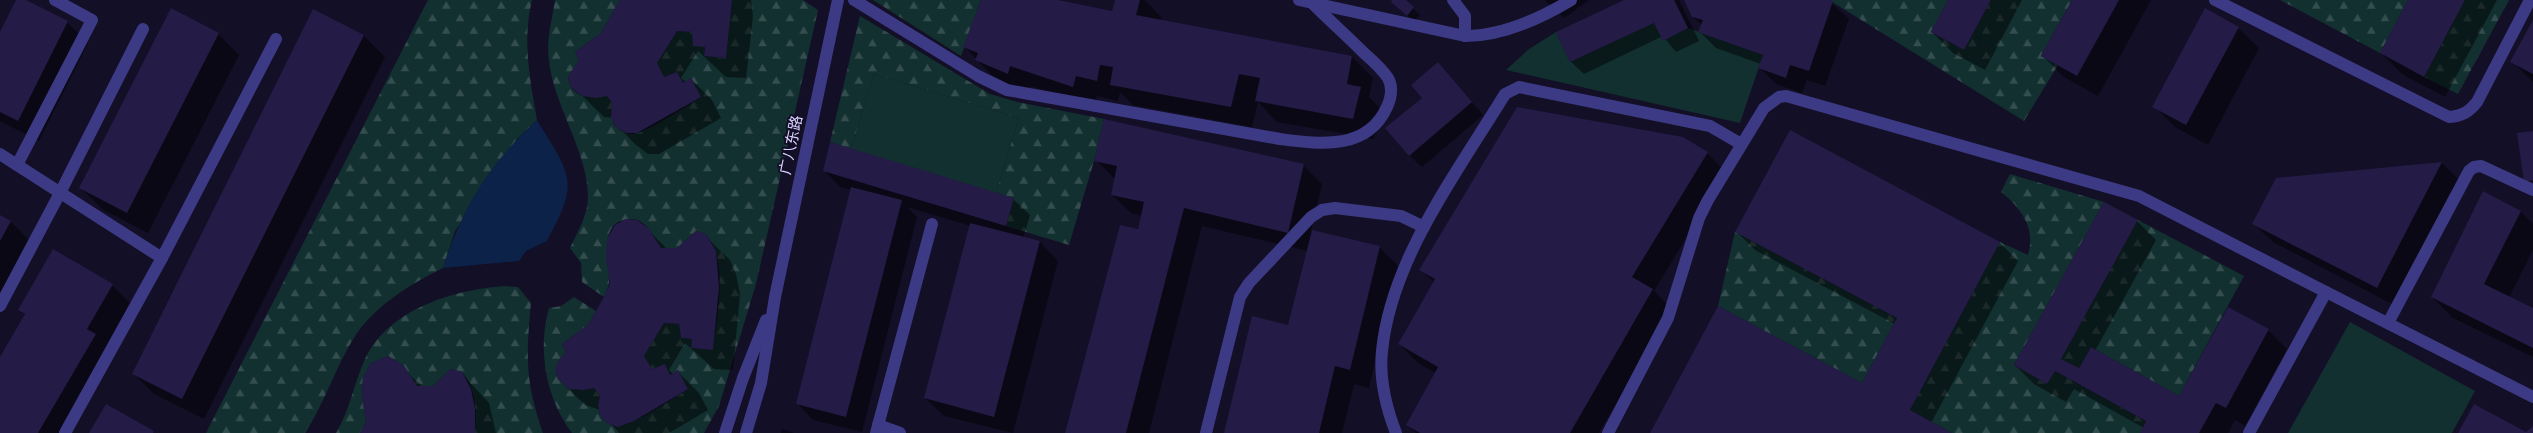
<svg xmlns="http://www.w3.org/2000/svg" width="2533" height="433" viewBox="0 0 2533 433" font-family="Signika,'Noto Sans SC',sans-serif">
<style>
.grass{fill:#12302f}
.forest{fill:url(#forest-firs)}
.water{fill:#0c2248}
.shadow{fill:#0007}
.building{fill:#241b47}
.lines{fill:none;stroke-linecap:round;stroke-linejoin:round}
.service{stroke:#3d3a85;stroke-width:12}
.minor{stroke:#3d3a85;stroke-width:12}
.labels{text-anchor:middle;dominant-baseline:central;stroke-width:4;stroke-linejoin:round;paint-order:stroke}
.street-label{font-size:15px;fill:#d9d4ff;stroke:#130f26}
</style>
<defs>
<pattern id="forest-firs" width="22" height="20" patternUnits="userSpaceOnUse" patternTransform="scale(1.25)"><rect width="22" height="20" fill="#12302f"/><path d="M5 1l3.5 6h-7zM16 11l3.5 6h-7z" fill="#344d4e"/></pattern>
</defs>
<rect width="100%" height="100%" fill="#130f26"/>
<g class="grass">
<polygon points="1654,23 1663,40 1688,28 1763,55 1740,123 1506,70 1529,49 1556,32 1570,62"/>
<polygon points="874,74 1019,118 996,193 851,149"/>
<polygon points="2350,322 2475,391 2452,433 2288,433"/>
</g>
<g class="forest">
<path d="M428,0H532C522,40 530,80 537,120L517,139L455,231L443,268C409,285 372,307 352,341C334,371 324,404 305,433H206Z"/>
<path d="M555,0H620L601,33L575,52L579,60L568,77C571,98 590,99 607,96L612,103L613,123C618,129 624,134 632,134C645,134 688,105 701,97L691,78L683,83L677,72L664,77L657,63L677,31L692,32L705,47L704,56L725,58L732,0H803L818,10L756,284L719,406L704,433H572C546,399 537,349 549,308L561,306L574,297L596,311L588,325L562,344L566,352L559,360L556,374C564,390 577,392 594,388L600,395C598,404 597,413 604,420C608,424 614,427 619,426C632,426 675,397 688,389L678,370L670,375L665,365L652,369L644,356L664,323L679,324L681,338L692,339L691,348L713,350C716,320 730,257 705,234L696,231L677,248H661C655,238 646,219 632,219C596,219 610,262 609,282C609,287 606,292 604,297L582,282L581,263L570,248C577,233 588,215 588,197C588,152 554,106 549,61C546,41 552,20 555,0Z"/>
<polygon points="873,0 981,0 961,56"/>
<polygon points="1829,0 1948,0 1931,32 1964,50 1991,0 2072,0 2041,56 2058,65 2024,121"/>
<polygon points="2280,0 2408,0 2380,53"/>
<polygon points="2465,0 2509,0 2458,94 2424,77"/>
<polygon points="860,16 990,94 1017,102 1104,119 1094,161 1069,245 1006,226 1014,198 996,193 1019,118 874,74 851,149 830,142"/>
<path d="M2010,174L2104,202L2014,365L2047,384L2055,371L2146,421L2140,433H1952L1910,410L2000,242L2028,255C2036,228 2021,208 2001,192Z"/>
<polygon points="2138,220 2244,276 2179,396 2091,347 2079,368 2061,359"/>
<polygon points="1735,232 1897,318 1862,383 1718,306"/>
<path d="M504,286L518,287L531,303C526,357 525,381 543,433H475C477,414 476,387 462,372L451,369L433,386H417L404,366L388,356L371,363L363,377L362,396L366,422L360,433H336C350,410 354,383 365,359C389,309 453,290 504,286Z"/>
</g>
<path class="water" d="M537,120C547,138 563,158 567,178C571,199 556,223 547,241L526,251L519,261L443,268C464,204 488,166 537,120Z"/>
<g class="shadow">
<polygon points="17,0 23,0 67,22 88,43 39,141 0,121 0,35"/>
<polygon points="622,0 751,0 753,16 746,78 726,77 698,51 681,78 686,82 691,79 712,100 721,118 659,154 648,154 635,144 614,122 614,118 604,117 572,86"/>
<polygon points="982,0 1055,0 1113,13 1116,0 1145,0 1161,17 1161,21 1352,57 1373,78 1369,97 1381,109 1374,139 1277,122 1258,102 1252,127 1133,105 1120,92 1118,101 1097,96 1094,107 1031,86 1029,94 997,81 964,46"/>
<polygon points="1394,0 1404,0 1420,15 1414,22 1399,8"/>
<polygon points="1545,0 1589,0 1564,18"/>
<polygon points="1627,0 1679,0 1699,41 1676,52 1663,36 1584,74 1571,62 1558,33"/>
<polygon points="1686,0 1828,0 1849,19 1825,86 1807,80 1802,93 1776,84 1760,68 1761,64 1716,48 1700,32 1702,25 1693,17"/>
<polygon points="1949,0 2022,0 1985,70 1953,53 1932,32"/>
<polygon points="2073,0 2151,0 2098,96 2064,77 2043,56"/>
<polygon points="2410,0 2497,0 2445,97 2402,74 2381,53"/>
<polygon points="2533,23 2533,82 2512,61"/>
<polygon points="2238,28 2259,48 2208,145 2175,127 2154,106"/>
<polygon points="218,34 239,55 148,233 102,209 81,188"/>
<polygon points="364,36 385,57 204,419 154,394 133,373"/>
<polygon points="1438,63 1483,115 1422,167 1409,155 1423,98"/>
<polygon points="1791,132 2000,243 2018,261 1931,423 1949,433 1651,433 1862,385 1895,324 1755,250 1737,232"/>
<polygon points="1682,138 1707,153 1726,172 1654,291 1671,308 1599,433 1416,433 1407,424 1436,373 1418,363 1399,344 1435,283 1421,270"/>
<polygon points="1096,160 1303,165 1322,184 1311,231 1379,247 1398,266 1369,388 1354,384 1342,433 1225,433 1289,327 1308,251 1202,226 1149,433 1067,433 1142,216 1131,213 1112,195 1115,179"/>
<polygon points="2442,163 2460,181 2396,306 2273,242 2254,224 2277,179"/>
<polygon points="824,170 1013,199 1030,215 1023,238 1040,242 1058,261 1013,433 944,416 925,398 971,226 907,207 917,217 862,432 813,420 797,403 852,190 840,187"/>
<polygon points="2484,193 2521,212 2533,224 2533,250 2509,298 2533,310 2533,357 2453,318 2432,297"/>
<polygon points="0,216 11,222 32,243 0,299"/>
<polygon points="2137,221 2156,240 2095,351 2180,398 2268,330 2287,349 2245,426 2235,420 2228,433 2141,433 2144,428 2074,389 2066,402 2034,384 2015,365"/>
<polygon points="648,230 667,249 677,249 708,239 730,260 736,274 740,294 733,370 714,369 685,343 669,370 673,374 678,372 699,393 708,410 669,433 619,433 600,410 585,405 563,384 589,326"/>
<polygon points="112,285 131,304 68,433 0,433 0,359 26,316 19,310"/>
<polygon points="383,358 392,359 423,387 433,387 452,370 461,373 489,403 496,433 361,433 367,422 372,364"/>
<polygon points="782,429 794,433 781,433"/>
</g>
<g class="building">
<polygon points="16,0 26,0 68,21 18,121 0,112 0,32"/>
<polygon points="620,0 732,0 726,58 704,56 705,47 693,46 692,32 677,31 657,63 664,77 677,72 683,83 691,78 701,97 637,133 626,133 616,127 611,118 612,103 607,96 597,98 582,96 571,87 568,77 579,60 575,52 601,33"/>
<polygon points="981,0 1058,0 1112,11 1115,0 1140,0 1136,15 1352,56 1347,84 1361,87 1353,119 1255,101 1260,78 1239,74 1231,107 1110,85 1113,67 1100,65 1097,81 1076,76 1073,87 1010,66 1008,74 975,60 978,53 963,47"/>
<polygon points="1392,0 1406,0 1414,7 1407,16 1391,2"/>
<polygon points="1624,0 1674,0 1688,28 1663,41 1654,23 1570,62 1556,32"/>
<polygon points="1684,0 1829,0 1833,1 1809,71 1790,65 1786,78 1758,68 1763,55 1698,32 1703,20 1692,17"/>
<polygon points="1948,0 1991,0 1964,50 1931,32"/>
<polygon points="2072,0 2119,0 2077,76 2041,56"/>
<polygon points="2408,0 2465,0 2424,77 2380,53"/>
<polygon points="171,8 219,33 127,213 79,188"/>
<polygon points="2205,8 2239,27 2186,125 2152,107"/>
<polygon points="313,9 364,35 182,399 132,374"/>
<polygon points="2533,20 2533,74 2510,62"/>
<polygon points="1438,62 1472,102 1409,156 1385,128 1422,98 1411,85"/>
<polygon points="1517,107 1683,137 1708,152 1632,277 1653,289 1570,433 1420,433 1406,425 1438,367 1398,344 1435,279 1419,270"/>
<polygon points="1104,119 1304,164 1288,233 1184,208 1126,433 1065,433 1120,225 1138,229 1144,202 1111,195 1117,166 1094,161"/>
<polygon points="1790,130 2000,242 1910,410 1952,433 1650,433 1718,306 1862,383 1897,318 1735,232"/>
<polygon points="2533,131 2533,180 2524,182 2517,133"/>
<polygon points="830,142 1014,198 1006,226 823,171"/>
<polygon points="2442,162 2377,288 2252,224 2276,178"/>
<polygon points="851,187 902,200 846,417 796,404"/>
<polygon points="2483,191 2521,211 2484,284 2533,308 2533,348 2431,297"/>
<polygon points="2104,202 2138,220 2061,359 2079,368 2091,347 2179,396 2228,307 2269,329 2226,408 2216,403 2199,433 2140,433 2146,421 2055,371 2047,384 2014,365"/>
<polygon points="0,215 11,221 0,241"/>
<polygon points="626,219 637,220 649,229 661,248 677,248 696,231 706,234 716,251 719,287 713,350 691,348 692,339 681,338 679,324 664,323 644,356 652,369 665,364 670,375 678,370 688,389 634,421 618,427 607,423 600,415 598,406 600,395 594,388 584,390 569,389 558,379 555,369 559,360 566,352 562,344 588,325 604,297 610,284 606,258 607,239 615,225"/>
<polygon points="970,223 1040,241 994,417 924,398"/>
<polygon points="1312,230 1380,246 1350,370 1335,366 1319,433 1224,433 1252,316 1288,325"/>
<polygon points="53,249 113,284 87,329 96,334 38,433 0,433 0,357 25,314 18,310"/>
<polygon points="388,356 404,366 417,386 433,386 451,369 462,372 471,389 475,409 475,433 360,433 366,422 362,396 363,377 371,363"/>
<polygon points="106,404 154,431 153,433 89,433"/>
<polygon points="2474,404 2526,432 2533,426 2533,433 2458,433"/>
</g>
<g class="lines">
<g class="service">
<path d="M854,0L978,76L1007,90L1280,139C1320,144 1367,151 1387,107C1391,98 1393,87 1388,78C1382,69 1372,60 1364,53C1347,36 1329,20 1312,3"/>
<path d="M1299,0L1465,36C1501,36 1541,18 1571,0"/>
<polyline points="1453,0 1465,16 1465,36"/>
<path d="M2215,0L2449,117C2462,116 2469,112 2477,102L2530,0"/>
<polyline points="0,154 162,258"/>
<polyline points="17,165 92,20 55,0"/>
<polyline points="2326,292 2533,397"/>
<polyline points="0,306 60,193 143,29"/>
<polyline points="2388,323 2469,171 2474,167 2481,166 2533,190"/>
<polyline points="878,425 900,433"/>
<polyline points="65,433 162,258 276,39"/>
<polyline points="725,433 743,378 766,320"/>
<polyline points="746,433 761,383 775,297 838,0"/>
<polyline points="876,433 932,224"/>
<polyline points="1206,433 1240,297 1249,283 1311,217 1322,210 1335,208 1401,216 1424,227"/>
<path d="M1396,433C1386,407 1379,379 1382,351C1391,259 1458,171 1505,94L1519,87L1710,126L1741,144"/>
</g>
<polyline class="minor" points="1608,433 1668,318 1699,218 1708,200 1764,108 1779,97 1786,96 2139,196 2326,292 2249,433"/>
</g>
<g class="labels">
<g class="street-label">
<text transform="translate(791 145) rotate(-78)">广八东路</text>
</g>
</g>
</svg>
